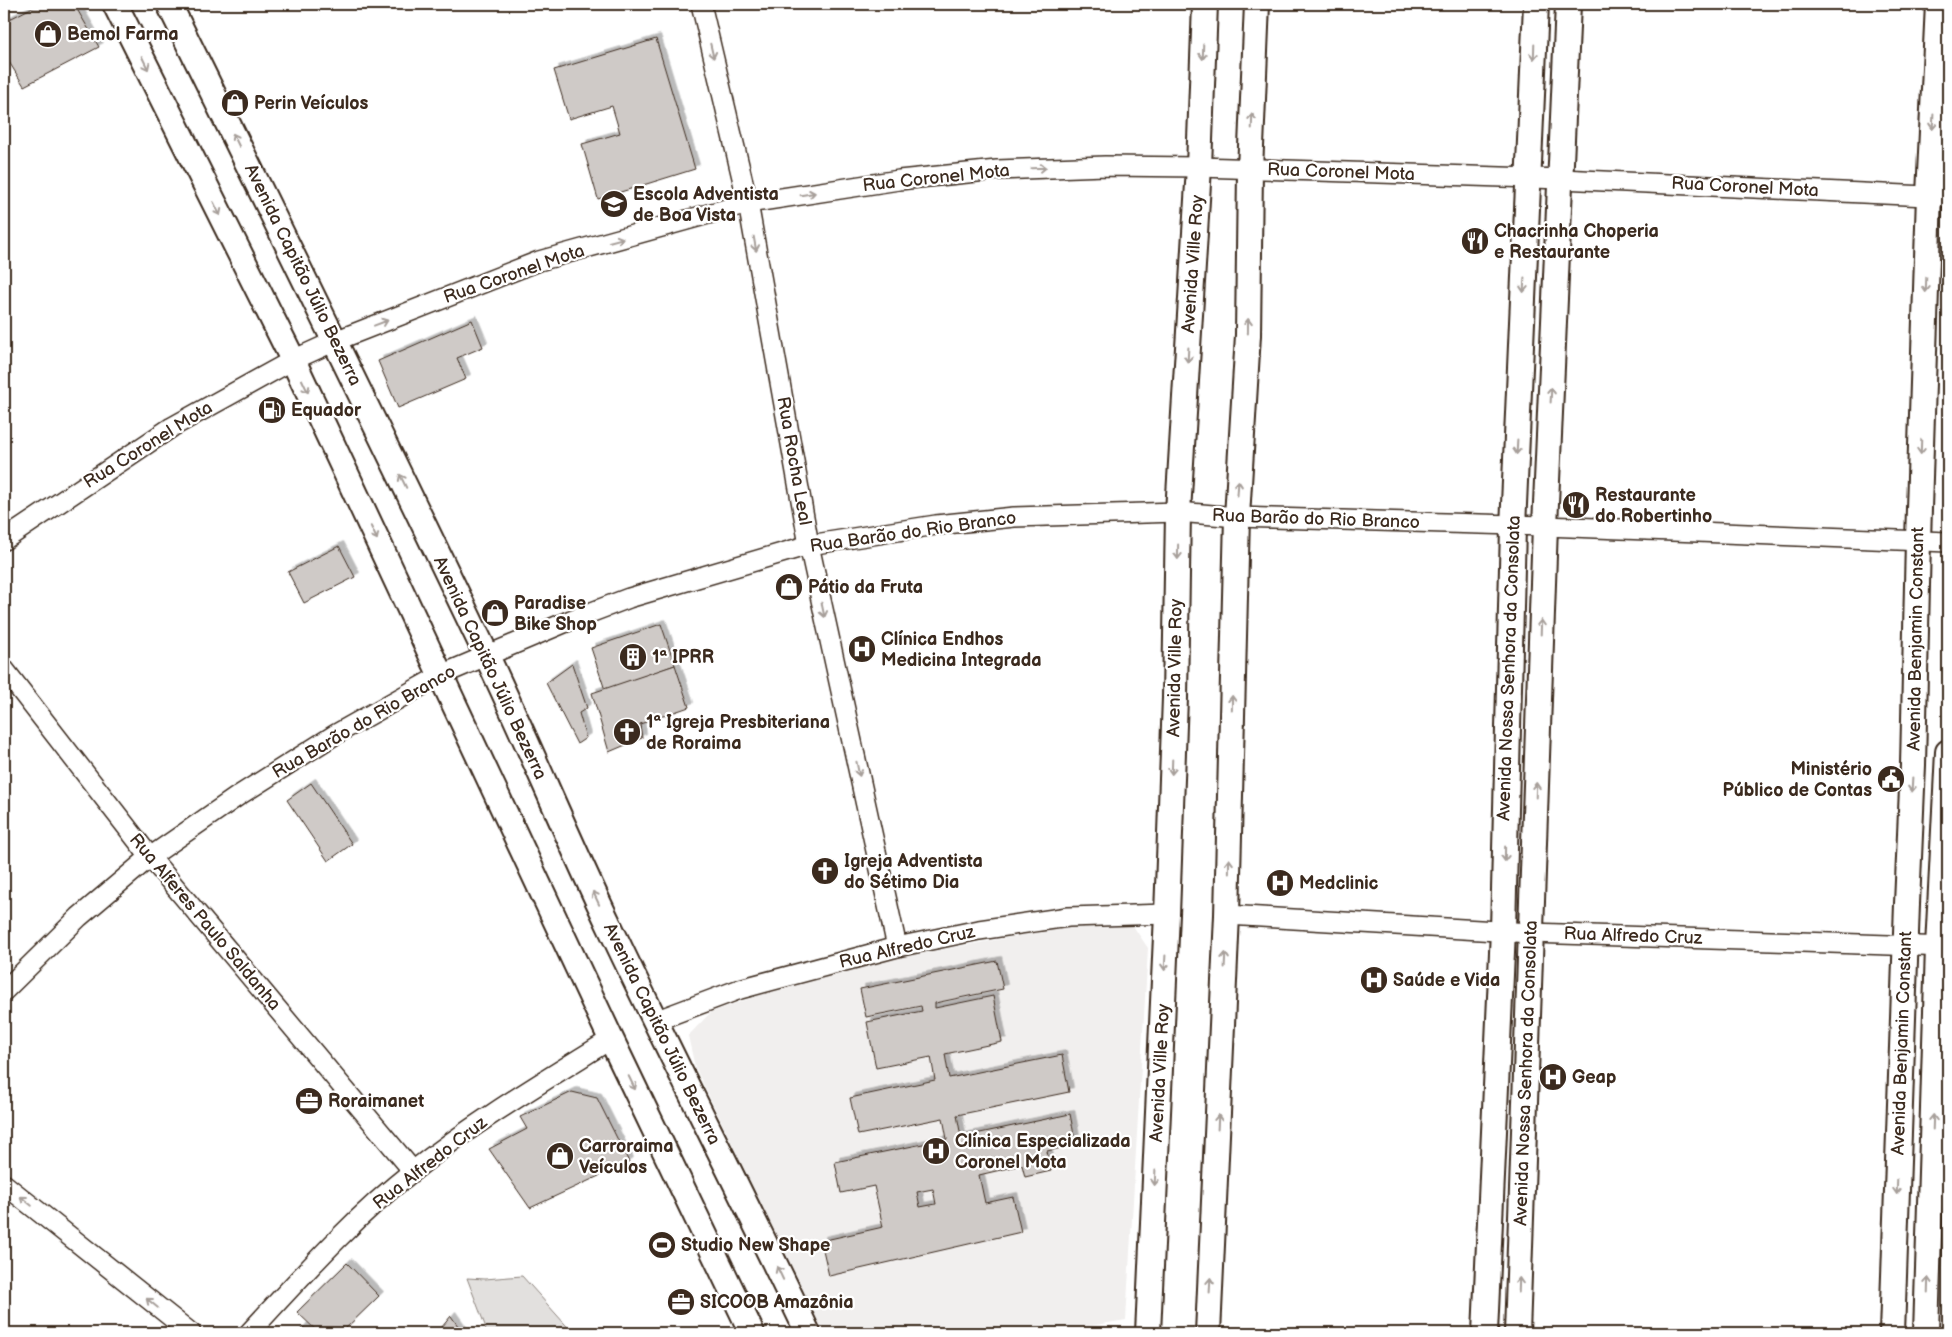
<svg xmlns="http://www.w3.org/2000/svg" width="1952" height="1337" viewBox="0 0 1952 1337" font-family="'Balsamiq Sans',sans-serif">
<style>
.built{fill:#f1efee}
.green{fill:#e2e0de;stroke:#8e857e}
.building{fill:#cfcac7;stroke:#3b2a1e;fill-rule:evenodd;filter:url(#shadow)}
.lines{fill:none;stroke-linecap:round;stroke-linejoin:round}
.minor-casing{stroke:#3b2a1e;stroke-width:22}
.major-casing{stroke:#3b2a1e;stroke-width:28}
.minor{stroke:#fff;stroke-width:19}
.major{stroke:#fff;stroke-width:24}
.oneway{stroke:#a79f9a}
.labels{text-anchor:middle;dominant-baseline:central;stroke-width:4.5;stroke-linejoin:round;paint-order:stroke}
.poi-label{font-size:18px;font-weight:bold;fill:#3b2a1e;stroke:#fff;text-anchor:start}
.street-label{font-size:18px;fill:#3b2a1e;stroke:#fff}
</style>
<defs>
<filter id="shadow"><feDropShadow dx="4.5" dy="-4.5" stdDeviation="0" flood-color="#0004"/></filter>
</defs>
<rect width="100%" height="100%" fill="#fff"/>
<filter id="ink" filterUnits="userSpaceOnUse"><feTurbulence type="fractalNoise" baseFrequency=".02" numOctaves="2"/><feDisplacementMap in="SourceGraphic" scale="10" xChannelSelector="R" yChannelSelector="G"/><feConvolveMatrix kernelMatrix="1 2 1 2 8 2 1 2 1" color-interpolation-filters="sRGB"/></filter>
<g filter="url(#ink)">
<polygon class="built" points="1133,926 1148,948 1126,1320 1046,1333 824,1333 695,1067 688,1036 711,1012 797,982 900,957 1067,927"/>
<polygon class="green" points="522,1276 573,1333 484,1333 486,1328 467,1278 485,1279"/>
<g class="building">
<polygon points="39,4 74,4 99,47 24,86 4,54 4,22"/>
<polygon points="656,39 695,169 598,199 582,144 620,133 612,106 569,119 554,70"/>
<polygon points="472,320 483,347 457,358 466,379 398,408 378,361"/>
<polygon points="339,546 355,577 304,603 288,572"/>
<polygon points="661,624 675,665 605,690 591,648"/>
<polygon points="572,664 587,708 579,713 586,738 577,744 546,683"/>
<polygon points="675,665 689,707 640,724 642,738 609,752 592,693"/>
<polygon points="311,783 352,844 328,861 287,800"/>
<path d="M997,961L1003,989L935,1003V1008L993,996L1002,1042L945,1054L949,1078L1062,1055L1069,1092L957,1115L961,1137L1070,1114L1076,1145L1047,1151L1051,1171L1025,1177L1022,1165L979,1175L985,1203L1013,1197L1021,1232L829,1276L821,1241L883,1227L874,1186L841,1193L835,1162L947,1139L943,1118L858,1135L850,1098L935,1080L931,1057L876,1068L867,1022L922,1011L921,1006L866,1017L860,989ZM933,1189L936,1204L920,1207L917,1192Z"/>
<polygon points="572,1092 597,1098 629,1162 530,1208 489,1149 527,1129 520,1117"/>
<polygon points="347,1263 379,1296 341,1333 319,1333 297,1312"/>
<polygon points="451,1316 463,1333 437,1333"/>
<polygon points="303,1327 311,1333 298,1333"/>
</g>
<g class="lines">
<defs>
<g id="minor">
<polyline points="701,4 748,203 809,545 897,947"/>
<polyline points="4,540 172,427 293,360 335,341 539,261 748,203 899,180 997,170 1105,166 1199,167 1561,179 1948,197"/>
<polyline points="4,669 150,857 413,1171"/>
<polyline points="1227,915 1531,933 1948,947"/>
<polyline points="4,991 79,917 150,857 238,796 336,734 441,675 571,620 629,598 809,545 936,525 1014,517 1178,512 1237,517 1545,526 1948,542"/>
<polyline points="655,1021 740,989 897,947 979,930 1068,917 1167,914"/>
<polyline points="4,1184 191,1333"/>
<path d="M249,1333C301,1277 352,1219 413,1171C475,1122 544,1081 611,1039"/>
</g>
<g id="major">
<polyline points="115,4 293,360 611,1039 752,1333"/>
<path d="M169,4C275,219 381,434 484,650C528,742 566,835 610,927C674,1063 744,1197 808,1333"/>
<polyline points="1148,1333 1167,914 1175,698 1178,512 1199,167 1205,4"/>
<polyline points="1208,1333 1227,915 1237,517 1248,335 1250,170 1257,4"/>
<polyline points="1485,1333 1503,930 1513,527 1536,4"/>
<polyline points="1517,1333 1545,526 1568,4"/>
<polyline points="1892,1333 1907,904 1913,765 1918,540 1929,195 1938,4"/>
<polyline points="1926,1333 1938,947 1948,752"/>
</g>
</defs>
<use href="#minor" class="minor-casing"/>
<use href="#major" class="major-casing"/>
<use href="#minor" class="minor"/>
<use href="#major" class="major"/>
</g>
<defs><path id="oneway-shaft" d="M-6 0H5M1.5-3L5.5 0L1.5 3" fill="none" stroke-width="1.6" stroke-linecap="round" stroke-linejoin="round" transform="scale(1.25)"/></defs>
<g class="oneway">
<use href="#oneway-shaft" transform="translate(712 51) rotate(77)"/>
<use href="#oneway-shaft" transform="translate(1203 52) rotate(92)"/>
<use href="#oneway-shaft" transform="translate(1534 52) rotate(92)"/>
<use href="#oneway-shaft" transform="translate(145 63) rotate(64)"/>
<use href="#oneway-shaft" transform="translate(1252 121) rotate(-88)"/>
<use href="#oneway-shaft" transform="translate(1933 122) rotate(93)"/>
<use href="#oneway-shaft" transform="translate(236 140) rotate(-116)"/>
<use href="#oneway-shaft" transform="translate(1039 168) rotate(-2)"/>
<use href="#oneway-shaft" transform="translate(808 194) rotate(-9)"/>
<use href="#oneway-shaft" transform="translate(217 209) rotate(64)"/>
<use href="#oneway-shaft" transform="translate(616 240) rotate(-15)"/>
<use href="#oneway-shaft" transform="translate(755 244) rotate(80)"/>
<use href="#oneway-shaft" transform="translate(1524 285) rotate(93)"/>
<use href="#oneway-shaft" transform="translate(1926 285) rotate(92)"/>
<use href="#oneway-shaft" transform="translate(381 323) rotate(-21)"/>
<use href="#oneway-shaft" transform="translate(1248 326) rotate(-89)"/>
<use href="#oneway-shaft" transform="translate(1188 355) rotate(93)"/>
<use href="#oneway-shaft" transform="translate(305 386) rotate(65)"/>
<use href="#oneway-shaft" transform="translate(1551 395) rotate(-87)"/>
<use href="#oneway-shaft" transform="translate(1517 447) rotate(93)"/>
<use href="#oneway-shaft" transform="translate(1921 447) rotate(92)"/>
<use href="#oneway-shaft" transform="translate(403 481) rotate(-116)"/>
<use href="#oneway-shaft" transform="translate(1238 488) rotate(-86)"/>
<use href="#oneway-shaft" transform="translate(374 533) rotate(65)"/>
<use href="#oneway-shaft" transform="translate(1178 552) rotate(91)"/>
<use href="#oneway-shaft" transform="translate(823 610) rotate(78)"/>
<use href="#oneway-shaft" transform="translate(1541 627) rotate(-88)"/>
<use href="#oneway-shaft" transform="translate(1232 703) rotate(-89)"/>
<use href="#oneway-shaft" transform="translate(1172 767) rotate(92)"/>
<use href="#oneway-shaft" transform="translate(858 769) rotate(78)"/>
<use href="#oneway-shaft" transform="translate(1912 785) rotate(93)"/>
<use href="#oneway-shaft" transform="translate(1536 790) rotate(-88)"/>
<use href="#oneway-shaft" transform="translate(1505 854) rotate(91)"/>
<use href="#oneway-shaft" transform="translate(1229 866) rotate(-89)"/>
<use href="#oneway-shaft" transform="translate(596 898) rotate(-115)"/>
<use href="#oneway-shaft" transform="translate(1225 960) rotate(-87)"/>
<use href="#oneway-shaft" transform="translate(1165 963) rotate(93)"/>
<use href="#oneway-shaft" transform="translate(632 1083) rotate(64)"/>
<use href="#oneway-shaft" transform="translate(1218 1122) rotate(-87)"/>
<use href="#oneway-shaft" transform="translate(1933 1122) rotate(-88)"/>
<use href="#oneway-shaft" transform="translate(1155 1178) rotate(93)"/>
<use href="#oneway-shaft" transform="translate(1897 1187) rotate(92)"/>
<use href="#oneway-shaft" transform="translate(26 1201) rotate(-141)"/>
<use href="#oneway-shaft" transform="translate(780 1273) rotate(-115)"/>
<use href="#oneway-shaft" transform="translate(1210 1285) rotate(-87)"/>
<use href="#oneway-shaft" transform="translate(1519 1285) rotate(-88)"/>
<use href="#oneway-shaft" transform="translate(1928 1285) rotate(-88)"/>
<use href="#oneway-shaft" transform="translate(152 1303) rotate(-141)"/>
</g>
</g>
<defs>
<symbol id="shop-disc" viewBox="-11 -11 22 22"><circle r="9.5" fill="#3b2a1e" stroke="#fff"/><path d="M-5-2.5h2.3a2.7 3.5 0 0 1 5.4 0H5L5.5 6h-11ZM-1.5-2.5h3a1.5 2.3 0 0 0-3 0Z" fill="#fff"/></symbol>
<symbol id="school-disc" viewBox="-11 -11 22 22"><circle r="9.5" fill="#3b2a1e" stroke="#fff"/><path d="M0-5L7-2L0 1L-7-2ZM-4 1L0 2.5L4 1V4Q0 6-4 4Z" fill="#fff"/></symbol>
<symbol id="restaurant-disc" viewBox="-11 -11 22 22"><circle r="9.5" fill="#3b2a1e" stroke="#fff"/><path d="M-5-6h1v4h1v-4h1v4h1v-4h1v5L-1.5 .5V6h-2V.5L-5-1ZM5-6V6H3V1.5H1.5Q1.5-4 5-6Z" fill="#fff"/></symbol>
<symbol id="fuel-disc" viewBox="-11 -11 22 22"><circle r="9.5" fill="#3b2a1e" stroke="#fff"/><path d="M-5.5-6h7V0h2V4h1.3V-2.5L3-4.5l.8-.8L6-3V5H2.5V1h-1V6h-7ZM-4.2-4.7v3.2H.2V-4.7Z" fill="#fff"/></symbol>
<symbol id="hospital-disc" viewBox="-11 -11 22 22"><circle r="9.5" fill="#3b2a1e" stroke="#fff"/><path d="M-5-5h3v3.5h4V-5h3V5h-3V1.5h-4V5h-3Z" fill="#fff"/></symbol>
<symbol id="building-disc" viewBox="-11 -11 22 22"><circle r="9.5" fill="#3b2a1e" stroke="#fff"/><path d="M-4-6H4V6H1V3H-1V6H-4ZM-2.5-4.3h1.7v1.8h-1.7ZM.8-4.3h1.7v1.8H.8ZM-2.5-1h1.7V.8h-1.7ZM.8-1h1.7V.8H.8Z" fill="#fff"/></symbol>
<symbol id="church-disc" viewBox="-11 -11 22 22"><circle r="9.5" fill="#3b2a1e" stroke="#fff"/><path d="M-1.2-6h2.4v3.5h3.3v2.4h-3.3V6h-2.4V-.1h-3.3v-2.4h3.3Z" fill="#fff"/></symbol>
<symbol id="civic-disc" viewBox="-11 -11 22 22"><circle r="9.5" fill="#3b2a1e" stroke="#fff"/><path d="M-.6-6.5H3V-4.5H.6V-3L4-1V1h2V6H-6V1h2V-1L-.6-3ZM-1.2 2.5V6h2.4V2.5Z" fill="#fff"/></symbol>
<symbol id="office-disc" viewBox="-11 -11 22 22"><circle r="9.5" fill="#3b2a1e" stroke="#fff"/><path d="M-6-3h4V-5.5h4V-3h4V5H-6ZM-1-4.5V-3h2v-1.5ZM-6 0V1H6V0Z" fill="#fff"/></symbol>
<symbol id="stadium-disc" viewBox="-11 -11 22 22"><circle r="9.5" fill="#3b2a1e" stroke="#fff"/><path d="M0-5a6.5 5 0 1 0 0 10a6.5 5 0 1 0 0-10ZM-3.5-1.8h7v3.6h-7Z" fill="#fff"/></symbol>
</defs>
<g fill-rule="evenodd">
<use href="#shop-disc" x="32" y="18" width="32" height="32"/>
<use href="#shop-disc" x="219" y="87" width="32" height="32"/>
<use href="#school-disc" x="598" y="188" width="32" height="32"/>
<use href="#restaurant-disc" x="1459" y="225" width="32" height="32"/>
<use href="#fuel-disc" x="256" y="394" width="32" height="32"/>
<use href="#restaurant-disc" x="1560" y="489" width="32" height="32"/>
<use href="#shop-disc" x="773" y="571" width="32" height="32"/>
<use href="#shop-disc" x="479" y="597" width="32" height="32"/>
<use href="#hospital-disc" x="846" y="633" width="32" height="32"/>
<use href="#building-disc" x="617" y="641" width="32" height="32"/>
<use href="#church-disc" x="611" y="716" width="32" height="32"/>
<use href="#civic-disc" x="1875" y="763" width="32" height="32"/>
<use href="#church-disc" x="809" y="855" width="32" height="32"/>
<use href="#hospital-disc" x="1264" y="867" width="32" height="32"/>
<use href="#hospital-disc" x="1358" y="964" width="32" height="32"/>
<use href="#hospital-disc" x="1537" y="1061" width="32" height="32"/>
<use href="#office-disc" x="293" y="1085" width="32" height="32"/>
<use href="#hospital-disc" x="920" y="1135" width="32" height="32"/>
<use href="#shop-disc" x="544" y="1140" width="32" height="32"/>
<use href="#stadium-disc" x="646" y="1229" width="32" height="32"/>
<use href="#office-disc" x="665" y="1286" width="32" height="32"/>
</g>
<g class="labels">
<g class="poi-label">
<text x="67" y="34">Bemol Farma</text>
<text x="254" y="103">Perin Veículos</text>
<text x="633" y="194">Escola Adventista<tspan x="633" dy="21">de Boa Vista</tspan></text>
<text x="1494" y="231">Chacrinha Choperia<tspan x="1494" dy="21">e Restaurante</tspan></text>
<text x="291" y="410">Equador</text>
<text x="1595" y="495">Restaurante<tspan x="1595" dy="21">do Robertinho</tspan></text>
<text x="808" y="587">Pátio da Fruta</text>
<text x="514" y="603">Paradise<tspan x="514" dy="21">Bike Shop</tspan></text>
<text x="881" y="639">Clínica Endhos<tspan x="881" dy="21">Medicina Integrada</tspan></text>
<text x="652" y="657">1ª IPRR</text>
<text x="646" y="722">1ª Igreja Presbiteriana<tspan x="646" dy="21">de Roraima</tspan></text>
<text x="1872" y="769" text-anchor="end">Ministério<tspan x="1872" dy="21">Público de Contas</tspan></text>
<text x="844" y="861">Igreja Adventista<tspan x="844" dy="21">do Sétimo Dia</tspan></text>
<text x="1299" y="883">Medclinic</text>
<text x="1393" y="980">Saúde e Vida</text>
<text x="1572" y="1077">Geap</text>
<text x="328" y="1101">Roraimanet</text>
<text x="955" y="1141">Clínica Especializada<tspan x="955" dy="21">Coronel Mota</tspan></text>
<text x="579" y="1146">Carroraima<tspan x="579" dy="21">Veículos</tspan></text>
<text x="681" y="1245">Studio New Shape</text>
<text x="700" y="1302">SICOOB Amazônia</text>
</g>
<g class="street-label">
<text transform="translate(1341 172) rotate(2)">Rua Coronel Mota</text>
<text transform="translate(936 178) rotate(-6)">Rua Coronel Mota</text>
<text transform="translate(1745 187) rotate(3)">Rua Coronel Mota</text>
<text transform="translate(1193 264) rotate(-86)">Avenida Ville Roy</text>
<text transform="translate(514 274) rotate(-19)">Rua Coronel Mota</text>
<text transform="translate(303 275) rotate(64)">Avenida Capitão Júlio Bezerra</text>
<text transform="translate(148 445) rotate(-32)">Rua Coronel Mota</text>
<text transform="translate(794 461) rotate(80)">Rua Rocha Leal</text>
<text transform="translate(1316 519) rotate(2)">Rua Barão do Rio Branco</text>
<text transform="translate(913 532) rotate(-8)">Rua Barão do Rio Branco</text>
<text transform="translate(1916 639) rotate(-89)">Avenida Benjamin Constant</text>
<text transform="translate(490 668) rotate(65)">Avenida Capitão Júlio Bezerra</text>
<text transform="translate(1175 668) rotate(-89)">Avenida Ville Roy</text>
<text transform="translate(1509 668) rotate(-88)">Avenida Nossa Senhora da Consolata</text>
<text transform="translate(364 722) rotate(-30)">Rua Barão do Rio Branco</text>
<text transform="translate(205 922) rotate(50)">Rua Alferes Paulo Saldanha</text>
<text transform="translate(1633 936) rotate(2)">Rua Alfredo Cruz</text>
<text transform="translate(907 947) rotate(-13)">Rua Alfredo Cruz</text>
<text transform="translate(662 1034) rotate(64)">Avenida Capitão Júlio Bezerra</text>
<text transform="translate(1902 1043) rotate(-88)">Avenida Benjamin Constant</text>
<text transform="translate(1160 1073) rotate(-87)">Avenida Ville Roy</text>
<text transform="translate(1526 1073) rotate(-88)">Avenida Nossa Senhora da Consolata</text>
<text transform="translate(430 1163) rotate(-38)">Rua Alfredo Cruz</text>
</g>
</g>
<rect width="1952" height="1337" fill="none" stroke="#fff" stroke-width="20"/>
<rect x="10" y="10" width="1932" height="1317" fill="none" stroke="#3b2a1e" stroke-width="2" filter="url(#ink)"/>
</svg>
